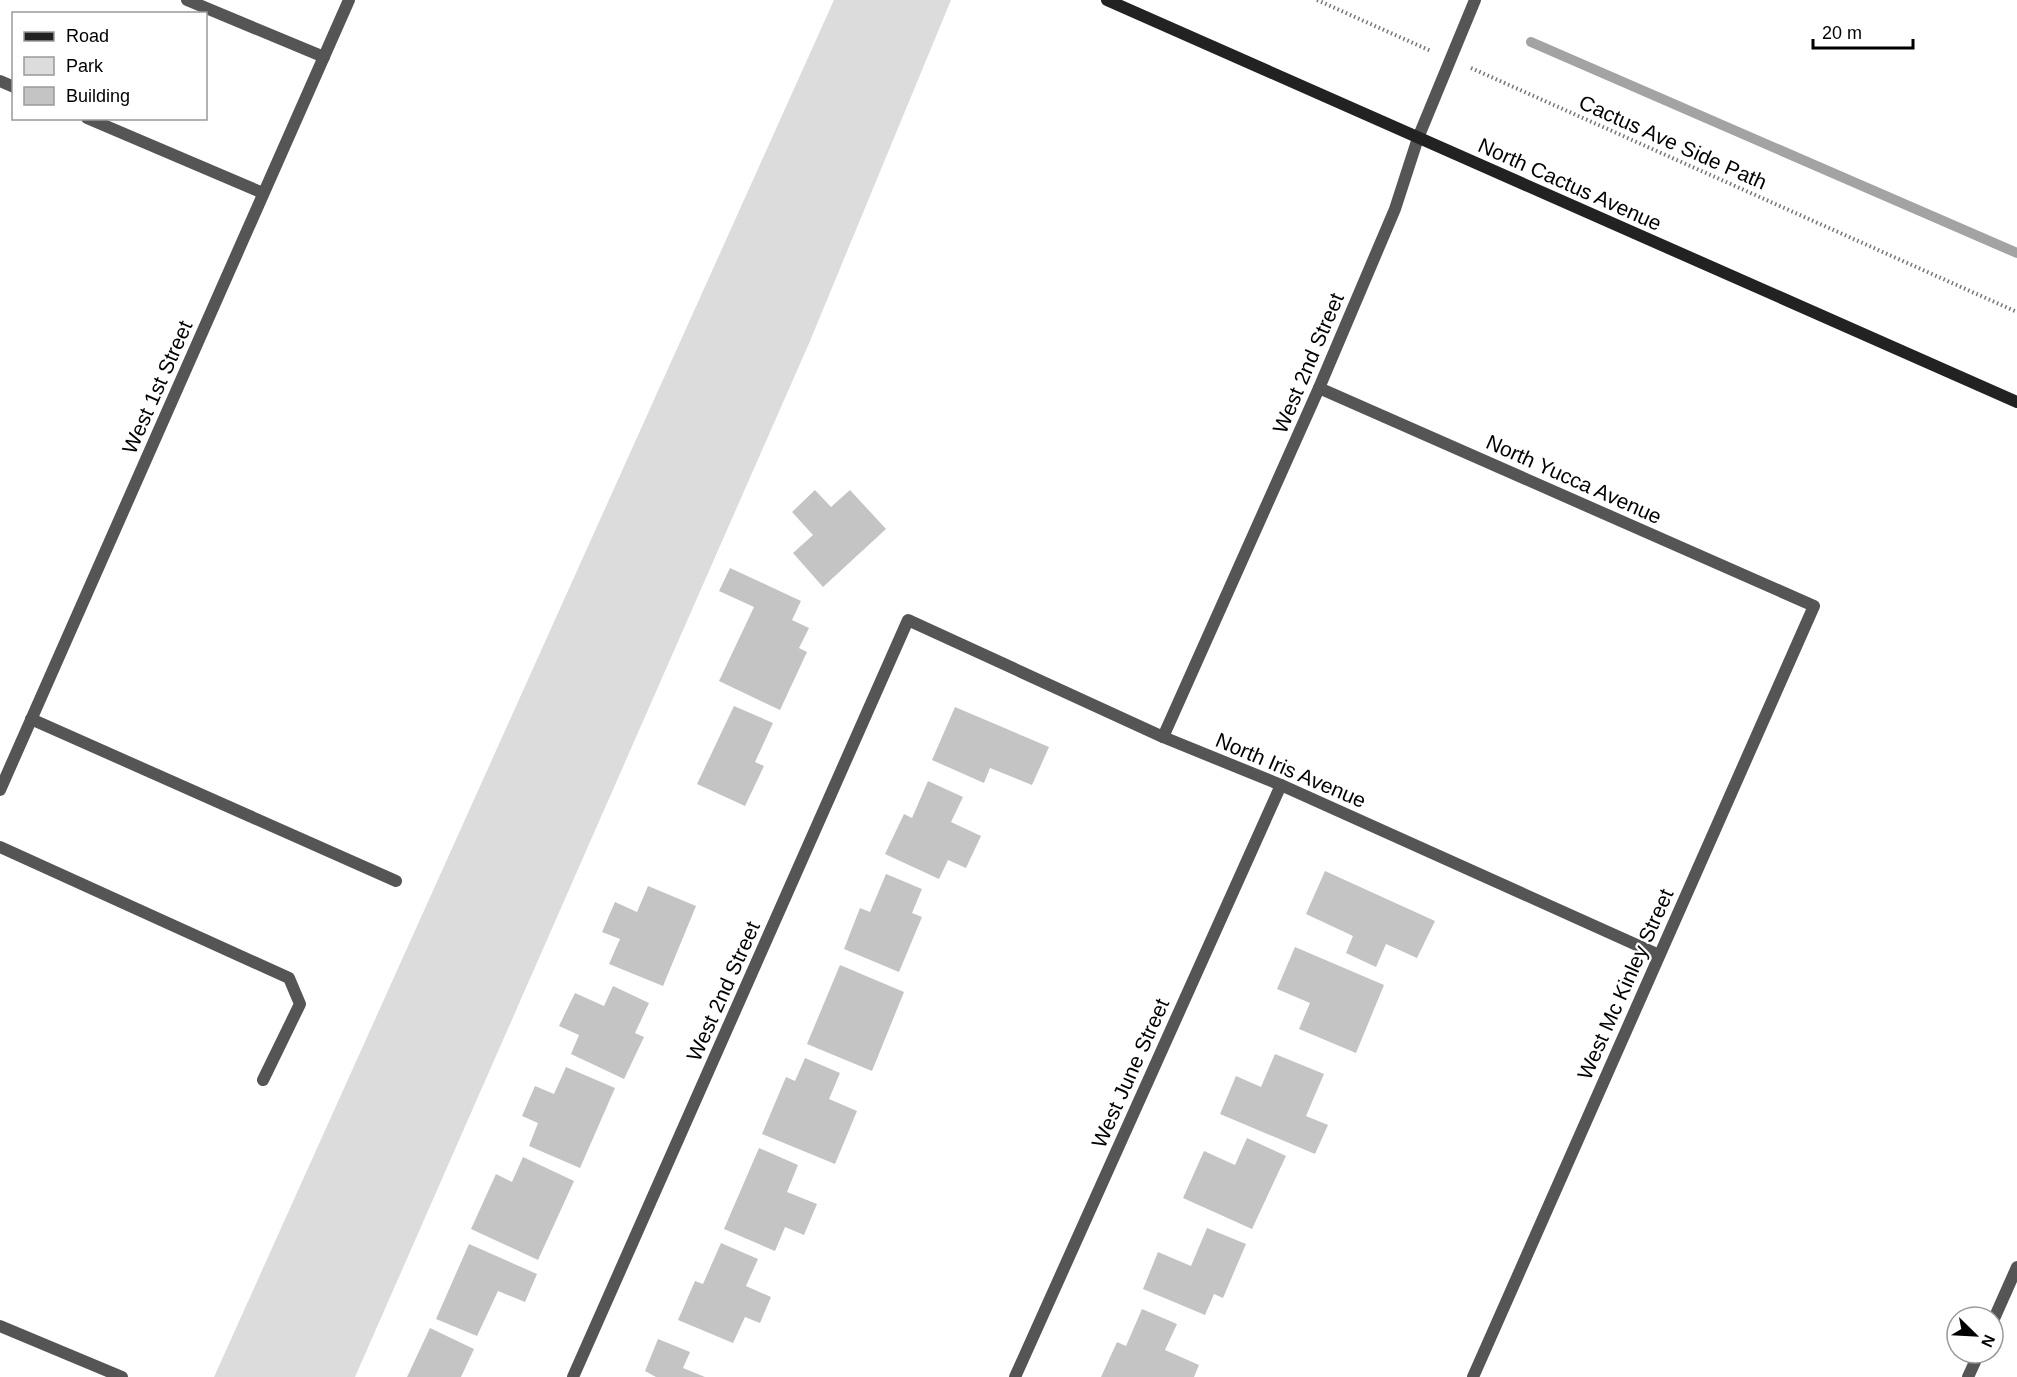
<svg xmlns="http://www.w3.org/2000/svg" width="2017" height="1377" viewBox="0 0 2017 1377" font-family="Arial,sans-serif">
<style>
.green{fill:#dcdcdc}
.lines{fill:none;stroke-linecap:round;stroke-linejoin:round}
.stream{stroke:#a3a3a3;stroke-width:10}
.building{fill:#c4c4c4}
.path{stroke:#777;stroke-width:4;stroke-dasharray:1.5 3;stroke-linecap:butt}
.service{stroke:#555;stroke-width:12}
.minor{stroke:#555;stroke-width:12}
.secondary{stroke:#222;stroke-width:12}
.labels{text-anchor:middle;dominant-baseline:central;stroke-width:4.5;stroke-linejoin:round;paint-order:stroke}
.street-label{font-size:21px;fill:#000;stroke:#fff}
</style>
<rect width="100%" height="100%" fill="#fff"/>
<polygon class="green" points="834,0 951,0 810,341 355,1377 214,1377"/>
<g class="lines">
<polyline class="stream" points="1531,42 2017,253"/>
</g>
<g class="building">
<polygon points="815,490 831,507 850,490 886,529 823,587 793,553 813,535 792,512"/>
<polygon points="730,568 801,601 792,620 809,628 799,648 807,652 780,710 719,681 754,607 719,591"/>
<polygon points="734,706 773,723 755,762 764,766 745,806 697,784"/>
<polygon points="955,707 1049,747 1032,785 990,768 984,783 932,760"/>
<polygon points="928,781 963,797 951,822 981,836 966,868 948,860 939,879 885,854 904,814 912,818"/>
<polygon points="1325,871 1435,921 1417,958 1386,944 1376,967 1346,953 1353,936 1306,914"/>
<polygon points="886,874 922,889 912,913 922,917 899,972 844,949 860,908 870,912"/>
<polygon points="648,886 696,906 663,986 609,964 620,939 602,932 615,902 637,912"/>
<polygon points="1295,947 1384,985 1356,1053 1299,1029 1310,1003 1277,989"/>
<polygon points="840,965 904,992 872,1071 807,1044"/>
<polygon points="613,986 649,1003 635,1033 644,1037 624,1079 571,1054 579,1035 559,1026 575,993 604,1006"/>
<polygon points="1275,1054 1324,1074 1306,1116 1328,1125 1315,1154 1220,1114 1236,1076 1261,1087"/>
<polygon points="805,1058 840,1073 829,1099 857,1111 835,1164 762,1134 786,1077 795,1081"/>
<polygon points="566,1067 615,1088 580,1168 529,1146 538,1123 522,1116 535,1086 554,1094"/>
<polygon points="1247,1138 1286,1156 1252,1229 1183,1198 1204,1151 1235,1165"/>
<polygon points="759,1148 798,1165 787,1192 817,1204 804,1235 785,1227 775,1251 724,1229"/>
<polygon points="523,1157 574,1181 538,1260 471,1229 496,1174 512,1182"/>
<polygon points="1207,1228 1246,1244 1223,1298 1214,1294 1205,1315 1143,1289 1158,1252 1191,1266"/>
<polygon points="721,1243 758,1259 746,1286 771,1297 760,1323 745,1317 733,1343 678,1320 695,1281 703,1284"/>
<polygon points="469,1244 537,1274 525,1302 498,1291 477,1336 436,1319"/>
<polygon points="1142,1309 1177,1324 1165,1350 1199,1365 1194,1377 1101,1377 1117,1342 1126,1346"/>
<polygon points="430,1328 474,1349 461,1377 407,1377"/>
<polygon points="658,1339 690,1352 683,1368 705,1377 656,1377 645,1371"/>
</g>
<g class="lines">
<g class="path">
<polyline points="1317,0 1431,51"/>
<polyline points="1471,68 2017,312"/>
</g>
<g class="service">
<polyline points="187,0 324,57"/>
<polyline points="0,81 14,87"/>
<polyline points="87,118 263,193"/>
<polyline points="31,719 396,881"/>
<polyline points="0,847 289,978 300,1004 263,1080"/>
<polyline points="0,1326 122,1377"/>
</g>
<g class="minor">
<polyline points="1319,388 1814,606 1473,1377"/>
<polyline points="1163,737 1319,388 1395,209 1418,138 1475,0"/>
<polyline points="0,790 349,0"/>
<polyline points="1993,1321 2017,1267"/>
<polyline points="573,1377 908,620 1163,737 1281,785 1659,955"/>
<polyline points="1015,1377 1281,785"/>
<polyline points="1968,1377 1979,1353"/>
</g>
<polyline class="secondary" points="1107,0 2017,402"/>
</g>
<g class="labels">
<g class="street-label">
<text transform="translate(1673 142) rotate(24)">Cactus Ave Side Path</text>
<text transform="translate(1570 184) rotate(24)">North Cactus Avenue</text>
<text transform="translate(1308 363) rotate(-67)">West 2nd Street</text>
<text transform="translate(157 387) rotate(-66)">West 1st Street</text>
<text transform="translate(1574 479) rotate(24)">North Yucca Avenue</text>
<text transform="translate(1291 770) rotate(23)">North Iris Avenue</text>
<text transform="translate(1625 984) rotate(-66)">West Mc Kinley Street</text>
<text transform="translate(723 991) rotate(-66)">West 2nd Street</text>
<text transform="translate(1130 1073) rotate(-66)">West June Street</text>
</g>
</g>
<rect x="12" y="12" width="195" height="108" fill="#ffffff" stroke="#999999" stroke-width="1.5"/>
<rect x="24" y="32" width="30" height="9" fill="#222222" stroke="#999999" stroke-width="1.5"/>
<text x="66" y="42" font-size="18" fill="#000000">Road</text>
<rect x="24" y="57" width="30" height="18" fill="#dcdcdc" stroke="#999999" stroke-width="1.5"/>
<text x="66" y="72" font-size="18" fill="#000000">Park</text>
<rect x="24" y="87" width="30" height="18" fill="#c4c4c4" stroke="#999999" stroke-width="1.5"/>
<text x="66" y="102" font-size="18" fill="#000000">Building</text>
<g transform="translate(1975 1335) rotate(114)"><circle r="28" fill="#ffffff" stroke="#999999" stroke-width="1.5"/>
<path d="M0-4.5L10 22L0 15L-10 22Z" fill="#000000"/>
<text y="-9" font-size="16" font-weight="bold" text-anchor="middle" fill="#000000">N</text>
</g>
<path d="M1813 39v9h100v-9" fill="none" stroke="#000000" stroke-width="3"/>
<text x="1822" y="39" font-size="18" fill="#000000" stroke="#ffffff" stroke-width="4.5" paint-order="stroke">20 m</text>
</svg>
